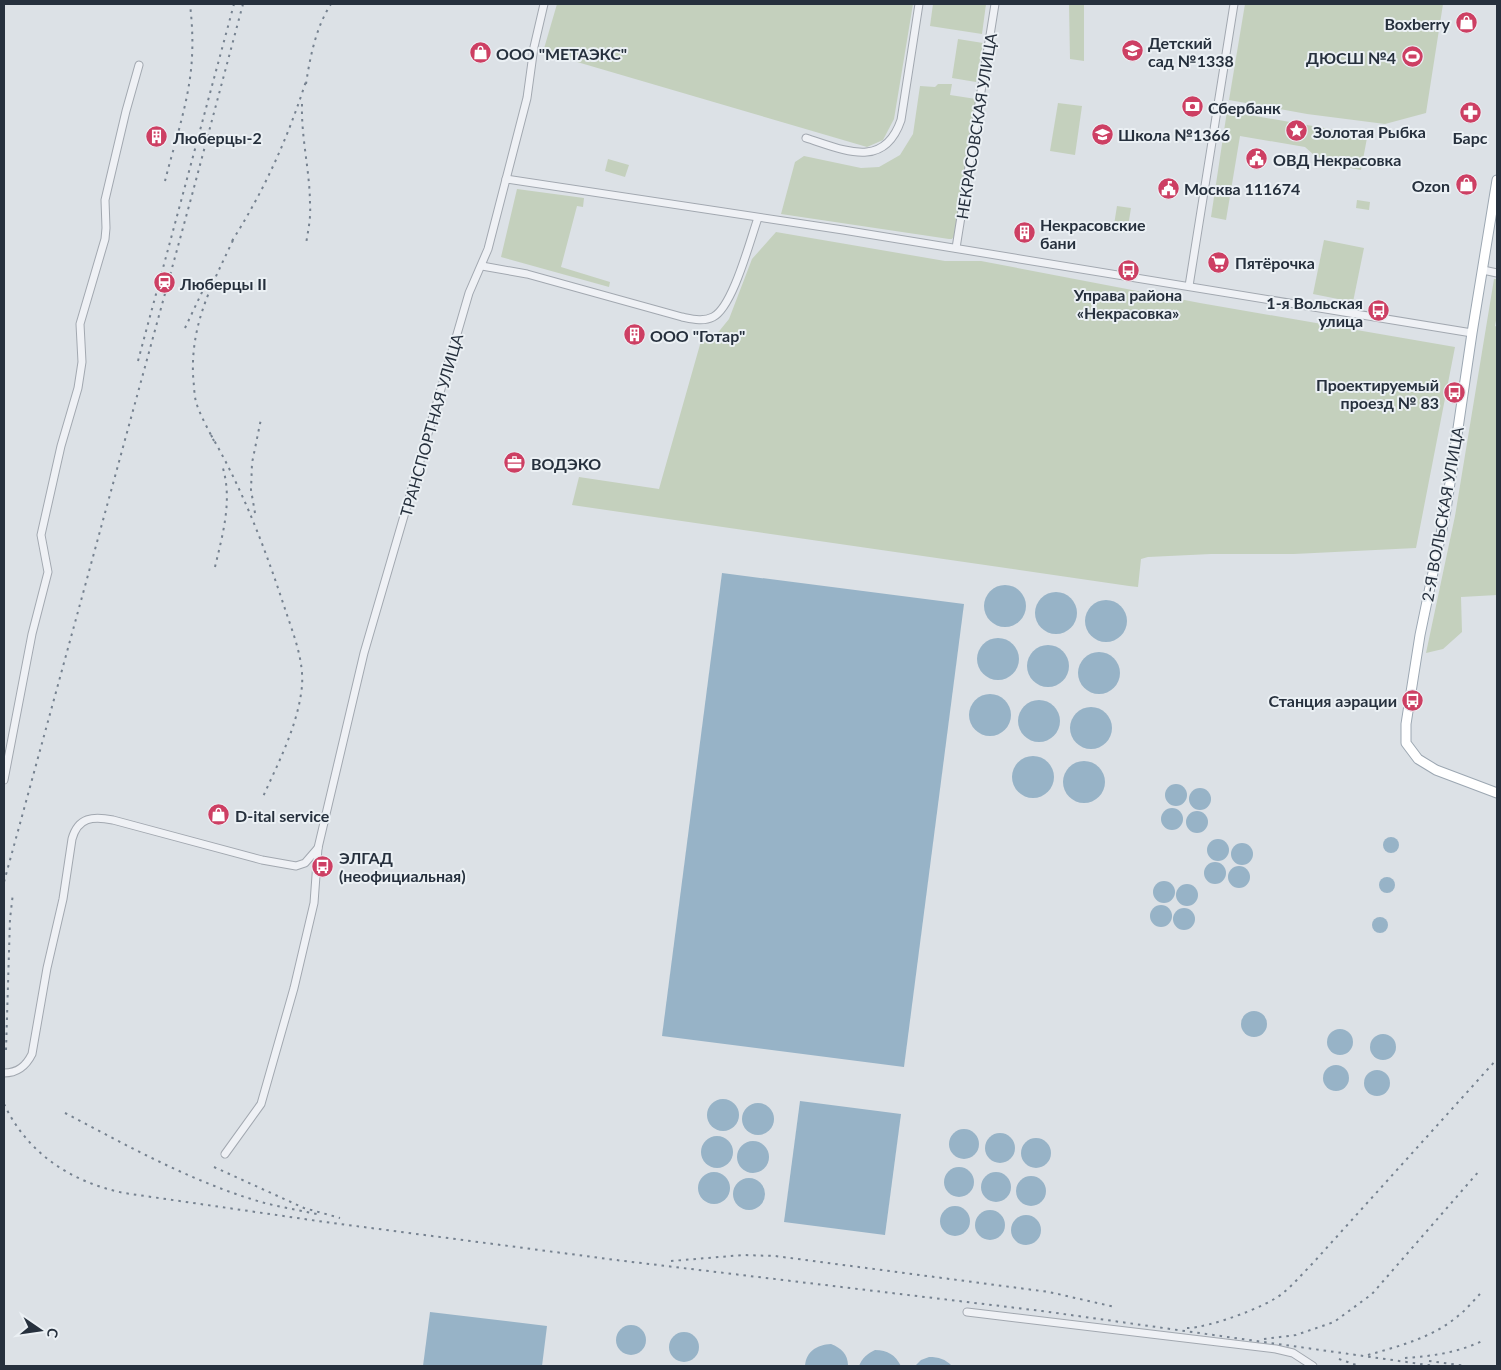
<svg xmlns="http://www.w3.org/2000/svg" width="1501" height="1370" viewBox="0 0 1501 1370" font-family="Lato,sans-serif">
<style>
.green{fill:#c4d0bd}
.water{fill:#97b3c7}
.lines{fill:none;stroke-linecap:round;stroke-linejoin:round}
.minor-casing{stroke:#a2a8b0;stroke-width:9}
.major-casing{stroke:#9ca7b2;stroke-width:11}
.minor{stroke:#eff1f5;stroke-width:7}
.major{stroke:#fff;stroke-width:9}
.rail{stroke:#768290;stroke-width:2;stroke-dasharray:2.5 5;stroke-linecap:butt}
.labels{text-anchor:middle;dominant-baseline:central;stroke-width:4;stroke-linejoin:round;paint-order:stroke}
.poi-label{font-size:16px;font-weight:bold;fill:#26303d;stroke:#ebf0f4;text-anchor:start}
.street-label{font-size:16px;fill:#26303d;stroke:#ebf0f4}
</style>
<rect width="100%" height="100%" fill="#dce1e6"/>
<g class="green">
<polygon points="557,4 913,4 894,119 883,140 867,147 543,52"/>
<polygon points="933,4 986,4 982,34 930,26"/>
<polygon points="1069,4 1084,4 1084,61 1070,59"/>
<polygon points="1245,4 1443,4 1426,113 1385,124 1307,114 1229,100"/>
<polygon points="958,39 983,43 976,82 952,78"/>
<polygon points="938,84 952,84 950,95 976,99 956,233 952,239 949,239 781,214 795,162 804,156 861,168 879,167 900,155 913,134 920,86 935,87"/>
<polygon points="1058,103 1082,106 1075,155 1050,151"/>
<polygon points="1227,111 1364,135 1367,138 1361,170 1323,163 1305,147 1240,136 1226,220 1211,217"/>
<polygon points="608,159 629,165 625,177 605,171"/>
<polygon points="517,189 584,198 583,207 577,206 561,267 610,282 609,287 501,257"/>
<polygon points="1357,200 1370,202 1369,210 1356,208"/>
<polygon points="1117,206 1131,208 1127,233 1113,231"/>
<polygon points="776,232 945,261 981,261 1200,303 1455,347 1416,548 1294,554 1211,554 1148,557 1141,559 1138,587 1129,586 572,505 579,477 659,489 701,341 712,340 729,319 752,259"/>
<polygon points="1324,240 1364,248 1353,302 1313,294"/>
<polygon points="1494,279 1497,279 1497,315 1495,326 1497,327 1497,595 1461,597 1462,632 1443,649 1426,653 1455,516"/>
</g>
<g class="water">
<polygon points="722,573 964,604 904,1067 662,1036"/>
<circle cx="1005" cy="606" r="21"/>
<circle cx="1056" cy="613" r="21"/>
<circle cx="1106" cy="621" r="21"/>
<circle cx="998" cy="659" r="21"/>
<circle cx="1048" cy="666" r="21"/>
<circle cx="1099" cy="673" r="21"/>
<circle cx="990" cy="715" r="21"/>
<circle cx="1039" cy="721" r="21"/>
<circle cx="1091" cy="728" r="21"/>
<circle cx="1033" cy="777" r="21"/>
<circle cx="1084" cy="782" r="21"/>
<circle cx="1176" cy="795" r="11"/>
<circle cx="1200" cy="799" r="11"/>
<circle cx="1172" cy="819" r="11"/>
<circle cx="1197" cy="822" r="11"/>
<circle cx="1391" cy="845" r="8"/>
<circle cx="1218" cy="850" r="11"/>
<circle cx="1242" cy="854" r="11"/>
<circle cx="1215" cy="873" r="11"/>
<circle cx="1239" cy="877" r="11"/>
<circle cx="1387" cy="885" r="8"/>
<circle cx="1164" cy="892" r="11"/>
<circle cx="1187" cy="895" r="11"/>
<circle cx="1161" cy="916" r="11"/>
<circle cx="1184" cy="919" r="11"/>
<circle cx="1380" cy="925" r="8"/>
<circle cx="1254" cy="1024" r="13"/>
<circle cx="1340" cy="1042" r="13"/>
<circle cx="1383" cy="1047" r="13"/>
<circle cx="1336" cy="1078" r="13"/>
<circle cx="1377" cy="1083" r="13"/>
<circle cx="723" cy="1115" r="16"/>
<polygon points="800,1101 901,1114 885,1235 784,1222"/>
<circle cx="758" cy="1119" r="16"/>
<circle cx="964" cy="1144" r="15"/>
<circle cx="1000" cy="1148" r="15"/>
<circle cx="717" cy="1152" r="16"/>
<circle cx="1036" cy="1153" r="15"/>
<circle cx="753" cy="1157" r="16"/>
<circle cx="959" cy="1182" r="15"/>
<circle cx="996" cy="1187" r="15"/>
<circle cx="714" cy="1188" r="16"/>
<circle cx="1031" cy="1191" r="15"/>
<circle cx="749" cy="1194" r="16"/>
<circle cx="955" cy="1221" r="15"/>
<circle cx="990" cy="1225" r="15"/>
<circle cx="1026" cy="1230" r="15"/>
<polygon points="430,1312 547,1326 542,1366 423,1366"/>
<circle cx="631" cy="1340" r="15"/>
<circle cx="684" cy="1347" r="15"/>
<path d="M831,1344C841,1348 848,1354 848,1366H805C806,1351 817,1345 831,1344Z"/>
<path d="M875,1350C888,1350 895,1355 901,1366H859C862,1358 867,1354 875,1350Z"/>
<path d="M929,1357C939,1357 945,1359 952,1366H915L921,1360Z"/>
</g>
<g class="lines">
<defs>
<g id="minor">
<path d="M806,138C844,150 884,170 901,120L919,4"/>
<polyline points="506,179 843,230 1472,333"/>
<polyline points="956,248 995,4"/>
<path d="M482,266L527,274L682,317C692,319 703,322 713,317C733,307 750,240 758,218"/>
<polyline points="1483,270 1497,273"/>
<polyline points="1189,286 1234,4"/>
<polyline points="4,780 32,634 48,572 41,535 61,446 78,388 82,362 80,324 105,239 106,228 105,200 126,111 139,65"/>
<path d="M4,1073C18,1073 26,1066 32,1054L47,968L63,899L72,839C78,817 93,816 113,820L262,860L296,866L305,863L318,848"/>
<polyline points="225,1154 261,1104 294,988 314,903 318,848 364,653 469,293 488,249 527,98 534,47 544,4"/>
<polyline points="967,1312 1276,1349 1293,1353 1313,1366"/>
</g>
<polyline id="major" points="1497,180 1472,333 1446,510 1420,635 1406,724 1406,743 1418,759 1436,770 1497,793"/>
</defs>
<use href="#minor" class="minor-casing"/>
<use href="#major" class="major-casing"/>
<use href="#minor" class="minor"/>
<use href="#major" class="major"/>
<g class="rail">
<path d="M306,84C310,57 316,27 331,4"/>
<path d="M302,104C301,138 310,171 310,205C311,218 308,231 306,244"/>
<path d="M165,181C175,141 190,99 192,57C193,39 192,22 190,4"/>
<path d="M232,241C265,189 288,138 307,78"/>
<polyline points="185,328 204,288"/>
<polyline points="138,361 234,4"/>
<path d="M211,435C243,490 265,548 285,609C293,633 304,660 302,686C298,726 278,763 262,799"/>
<path d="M214,441C208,429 200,415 196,402C194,394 194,384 193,375C191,321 213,283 235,236"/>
<polyline points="255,513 251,490 252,463 261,419"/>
<path d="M215,567C223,533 233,499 222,465"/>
<polyline points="4,882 192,195 243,4"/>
<polyline points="6,1050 10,919 13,893"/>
<path d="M4,1104C28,1154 71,1182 124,1193L325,1222L616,1260L1042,1311L1435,1366"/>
<path d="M65,1113C128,1146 192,1182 261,1202C279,1207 298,1210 317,1214"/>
<polyline points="214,1167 304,1208 340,1218"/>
<polyline points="671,1261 743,1255 775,1256 1049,1292 1115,1307"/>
<path d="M1187,1328C1208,1328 1267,1307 1283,1293C1294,1284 1303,1273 1313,1263L1497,1059"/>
<polyline points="1264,1339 1296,1335 1334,1322 1372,1294 1480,1170"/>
<path d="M1368,1355C1399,1346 1432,1338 1458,1316C1466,1310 1473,1301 1480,1294"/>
<path d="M1405,1358C1432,1356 1457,1353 1482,1341"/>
<polyline points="1339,1359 1359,1366"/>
<polyline points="1429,1361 1466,1366"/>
</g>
</g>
<defs>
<symbol id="shop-disc" viewBox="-11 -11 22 22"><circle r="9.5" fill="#cd3f63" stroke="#ebf0f4"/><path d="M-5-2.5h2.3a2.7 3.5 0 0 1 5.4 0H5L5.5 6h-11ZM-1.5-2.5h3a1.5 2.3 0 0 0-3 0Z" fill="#fff"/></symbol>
<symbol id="school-disc" viewBox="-11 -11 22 22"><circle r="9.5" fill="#cd3f63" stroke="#ebf0f4"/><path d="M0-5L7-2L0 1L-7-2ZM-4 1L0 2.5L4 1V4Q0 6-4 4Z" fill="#fff"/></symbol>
<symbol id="stadium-disc" viewBox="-11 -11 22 22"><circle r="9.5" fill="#cd3f63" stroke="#ebf0f4"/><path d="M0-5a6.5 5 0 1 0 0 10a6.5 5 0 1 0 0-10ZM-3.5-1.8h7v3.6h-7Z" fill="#fff"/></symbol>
<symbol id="bank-disc" viewBox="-11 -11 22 22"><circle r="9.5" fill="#cd3f63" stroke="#ebf0f4"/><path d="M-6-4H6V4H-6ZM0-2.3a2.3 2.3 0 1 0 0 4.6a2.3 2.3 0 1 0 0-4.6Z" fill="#fff"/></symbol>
<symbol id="pharmacy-disc" viewBox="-11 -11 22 22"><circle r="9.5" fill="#cd3f63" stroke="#ebf0f4"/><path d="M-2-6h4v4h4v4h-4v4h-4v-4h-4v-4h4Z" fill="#fff"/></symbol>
<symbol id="sight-disc" viewBox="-11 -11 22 22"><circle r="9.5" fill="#cd3f63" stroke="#ebf0f4"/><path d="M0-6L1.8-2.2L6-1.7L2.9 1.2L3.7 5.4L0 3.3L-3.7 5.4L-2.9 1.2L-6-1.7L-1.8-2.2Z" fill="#fff"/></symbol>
<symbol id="building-disc" viewBox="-11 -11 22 22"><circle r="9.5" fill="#cd3f63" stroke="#ebf0f4"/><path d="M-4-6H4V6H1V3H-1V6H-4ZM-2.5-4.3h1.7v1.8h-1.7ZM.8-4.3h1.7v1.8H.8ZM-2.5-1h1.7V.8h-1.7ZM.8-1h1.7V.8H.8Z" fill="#fff"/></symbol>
<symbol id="civic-disc" viewBox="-11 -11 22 22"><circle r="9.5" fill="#cd3f63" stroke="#ebf0f4"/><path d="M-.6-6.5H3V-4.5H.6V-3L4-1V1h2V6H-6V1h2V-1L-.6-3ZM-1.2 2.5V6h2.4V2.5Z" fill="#fff"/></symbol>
<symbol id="supermarket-disc" viewBox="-11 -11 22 22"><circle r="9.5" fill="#cd3f63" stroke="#ebf0f4"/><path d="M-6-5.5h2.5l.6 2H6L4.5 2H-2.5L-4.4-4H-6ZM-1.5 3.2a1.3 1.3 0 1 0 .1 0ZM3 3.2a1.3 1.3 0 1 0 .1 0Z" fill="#fff"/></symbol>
<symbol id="bus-disc" viewBox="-11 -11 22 22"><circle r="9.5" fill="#cd3f63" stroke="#ebf0f4"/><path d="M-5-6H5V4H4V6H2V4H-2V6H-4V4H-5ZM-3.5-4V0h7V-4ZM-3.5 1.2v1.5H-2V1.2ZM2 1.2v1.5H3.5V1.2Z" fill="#fff"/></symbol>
<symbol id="station-disc" viewBox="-11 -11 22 22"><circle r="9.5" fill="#cd3f63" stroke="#ebf0f4"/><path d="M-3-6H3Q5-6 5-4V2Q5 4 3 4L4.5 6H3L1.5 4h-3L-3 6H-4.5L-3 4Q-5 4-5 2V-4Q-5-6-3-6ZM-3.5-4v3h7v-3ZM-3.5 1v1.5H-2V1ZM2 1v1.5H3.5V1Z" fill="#fff"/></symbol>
<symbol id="office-disc" viewBox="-11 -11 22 22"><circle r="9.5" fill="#cd3f63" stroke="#ebf0f4"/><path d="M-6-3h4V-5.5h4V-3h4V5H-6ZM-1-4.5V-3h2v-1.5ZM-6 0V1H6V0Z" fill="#fff"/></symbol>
</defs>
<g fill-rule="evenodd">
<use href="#shop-disc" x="1454" y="10" width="25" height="25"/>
<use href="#school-disc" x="1120" y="38" width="25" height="25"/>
<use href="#shop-disc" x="468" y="40" width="25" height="25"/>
<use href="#stadium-disc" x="1400" y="44" width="25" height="25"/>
<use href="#bank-disc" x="1180" y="94" width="25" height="25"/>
<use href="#pharmacy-disc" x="1458" y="100" width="25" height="25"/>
<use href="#sight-disc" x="1284" y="118" width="25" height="25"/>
<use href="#school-disc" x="1090" y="122" width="25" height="25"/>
<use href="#building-disc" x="144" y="124" width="25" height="25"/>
<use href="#civic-disc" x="1244" y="146" width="25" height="25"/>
<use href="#shop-disc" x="1454" y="172" width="25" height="25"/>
<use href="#civic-disc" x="1156" y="176" width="25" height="25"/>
<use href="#building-disc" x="1012" y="220" width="25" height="25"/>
<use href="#supermarket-disc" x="1206" y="250" width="25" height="25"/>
<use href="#bus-disc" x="1116" y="258" width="25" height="25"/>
<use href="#station-disc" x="152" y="270" width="25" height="25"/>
<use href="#bus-disc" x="1366" y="298" width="25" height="25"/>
<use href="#building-disc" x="622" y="322" width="25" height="25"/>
<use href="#bus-disc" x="1442" y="380" width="25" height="25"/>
<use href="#office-disc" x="502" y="450" width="25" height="25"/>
<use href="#bus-disc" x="1400" y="688" width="25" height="25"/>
<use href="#shop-disc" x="206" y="802" width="25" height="25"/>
<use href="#bus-disc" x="310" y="854" width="25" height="25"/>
</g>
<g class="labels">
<g class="poi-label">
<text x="1450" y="23" text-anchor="end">Boxberry</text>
<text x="1148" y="42">Детский<tspan x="1148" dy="18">сад №1338</tspan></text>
<text x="496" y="53">ООО "МЕТАЭКС"</text>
<text x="1396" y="57" text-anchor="end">ДЮСШ №4</text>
<text x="1208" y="107">Сбербанк</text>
<text x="1313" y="131">Золотая Рыбка</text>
<text x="1118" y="134">Школа №1366</text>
<text x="173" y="137">Люберцы-2</text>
<text x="1470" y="137" text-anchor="middle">Барс</text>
<text x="1273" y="159">ОВД Некрасовка</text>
<text x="1450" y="185" text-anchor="end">Ozon</text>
<text x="1184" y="188">Москва 111674</text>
<text x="1040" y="224">Некрасовские<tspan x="1040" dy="18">бани</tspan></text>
<text x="1235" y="262">Пятёрочка</text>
<text x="180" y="283">Люберцы II</text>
<text x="1128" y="294" text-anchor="middle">Управа района<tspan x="1128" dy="18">«Некрасовка»</tspan></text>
<text x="1363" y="302" text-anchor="end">1-я Вольская<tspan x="1363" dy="18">улица</tspan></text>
<text x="650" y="335">ООО "Готар"</text>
<text x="1439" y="384" text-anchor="end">Проектируемый<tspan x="1439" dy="18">проезд № 83</tspan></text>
<text x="531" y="463">ВОДЭКО</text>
<text x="1397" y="700" text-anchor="end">Станция аэрации</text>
<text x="235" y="815">D-ital service</text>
<text x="339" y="857">ЭЛГАД<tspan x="339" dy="18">(неофициальная)</tspan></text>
</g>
<g class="street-label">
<text transform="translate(976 126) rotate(-81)">НЕКРАСОВСКАЯ УЛИЦА</text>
<text transform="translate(431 425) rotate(-74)">ТРАНСПОРТНАЯ УЛИЦА</text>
<text transform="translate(1442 514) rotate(-80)">2-Я ВОЛЬСКАЯ УЛИЦА</text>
</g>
</g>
<rect width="1501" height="1370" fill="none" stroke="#26303d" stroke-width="10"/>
<g transform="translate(40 1330) rotate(103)" stroke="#ebf0f4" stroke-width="4" paint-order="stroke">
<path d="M0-4L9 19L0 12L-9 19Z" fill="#26303d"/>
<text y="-8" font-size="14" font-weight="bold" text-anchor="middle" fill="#26303d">С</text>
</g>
</svg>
